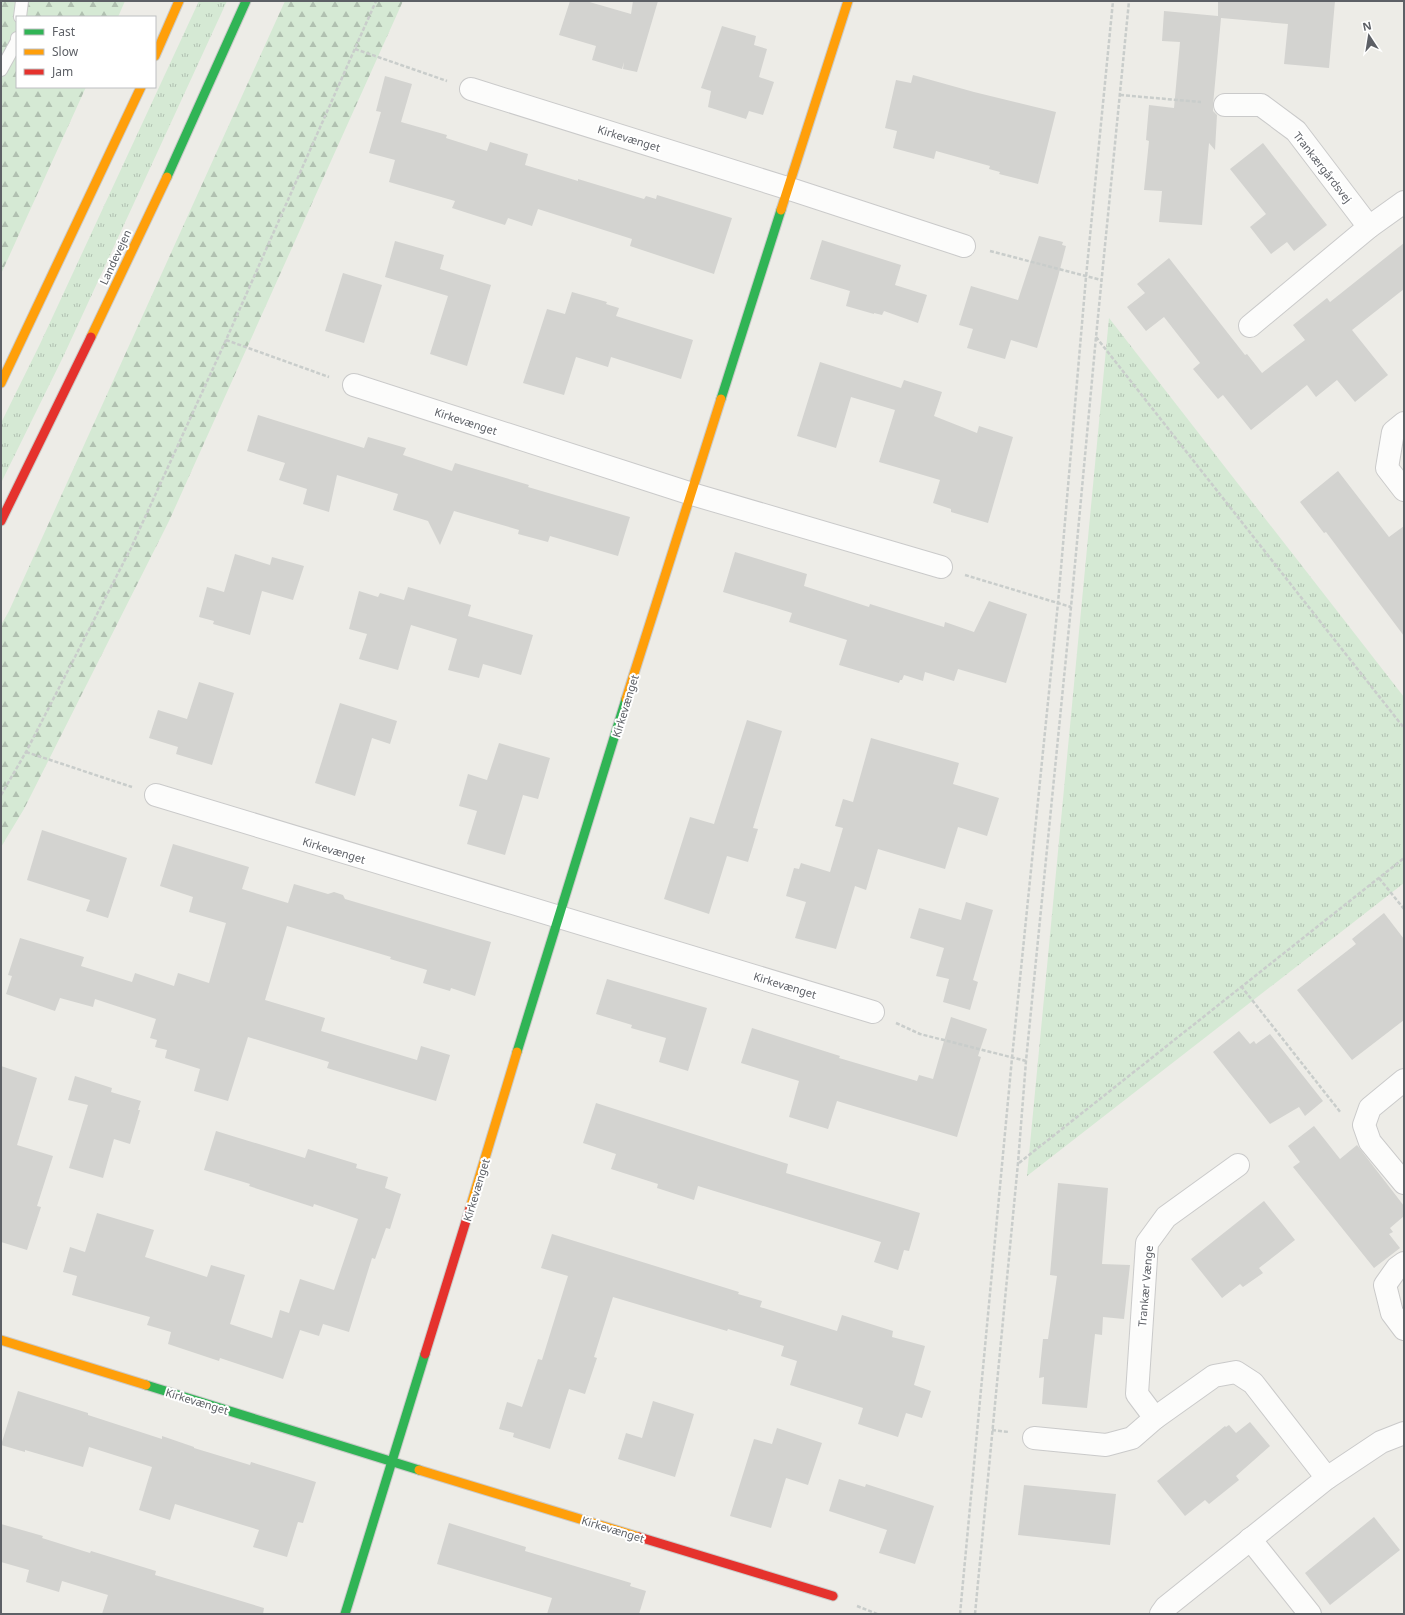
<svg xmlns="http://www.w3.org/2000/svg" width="1405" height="1615" viewBox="0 0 1405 1615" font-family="'Noto Sans',sans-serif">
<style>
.grass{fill:url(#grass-tufts)}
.forest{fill:url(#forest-firs)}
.building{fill:#d3d3d0}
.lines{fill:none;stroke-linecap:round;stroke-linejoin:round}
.lane-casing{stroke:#cacaca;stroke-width:14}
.street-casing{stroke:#cacaca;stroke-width:24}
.fast-casing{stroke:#cacac9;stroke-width:11}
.slow-casing{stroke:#cacac9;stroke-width:11}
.jam-casing{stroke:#cacac9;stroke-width:11}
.path{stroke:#c9cdcb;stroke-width:2.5;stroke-dasharray:4 2;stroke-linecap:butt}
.lane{stroke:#fcfcfb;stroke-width:12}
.street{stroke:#fcfcfb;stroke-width:22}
.fast{stroke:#30b455;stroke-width:9}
.slow{stroke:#ff9f0a;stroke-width:9}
.jam{stroke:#e5322d;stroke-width:9}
.labels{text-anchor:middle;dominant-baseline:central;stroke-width:4;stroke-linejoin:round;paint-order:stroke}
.street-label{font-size:11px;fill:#5d6066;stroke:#fff}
</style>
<defs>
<pattern id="grass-tufts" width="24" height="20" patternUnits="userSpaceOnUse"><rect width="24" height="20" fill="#d5e9d4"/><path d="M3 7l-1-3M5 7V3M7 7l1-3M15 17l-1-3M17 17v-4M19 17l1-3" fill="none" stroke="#b0c0b0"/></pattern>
<pattern id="forest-firs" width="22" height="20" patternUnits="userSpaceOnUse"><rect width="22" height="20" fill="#d5e9d4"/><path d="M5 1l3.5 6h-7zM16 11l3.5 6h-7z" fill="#b0c0b0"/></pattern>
</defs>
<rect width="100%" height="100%" fill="#edece7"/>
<g class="grass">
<polygon points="199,1 227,1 64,355 1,483 1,423 40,344"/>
<polygon points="1109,318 1404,697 1404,883 1027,1176"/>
</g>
<g class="forest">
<polygon points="1,1 125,1 118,17 17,17 17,87 86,87 1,274"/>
<polygon points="285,1 403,1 169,521 24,809 1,847 1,625 9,611"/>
</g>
<g class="building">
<polygon points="570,1 586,1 631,14 633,1 658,1 637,72 623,69 624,62 622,69 592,60 596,46 559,35"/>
<polygon points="1218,1 1335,1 1329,68 1284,64 1288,24 1221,18 1213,105 1213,111 1217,115 1215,150 1209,143 1202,225 1159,222 1162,191 1144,190 1149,141 1146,140 1149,105 1174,108 1180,42 1162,41 1164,11 1218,16"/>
<polygon points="722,26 756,36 754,45 767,49 759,77 774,82 763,115 749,111 746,119 708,107 711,91 701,88"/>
<polygon points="913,75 974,92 1056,112 1038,184 999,174 1000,172 989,169 990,166 936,151 934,159 893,148 897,131 885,128 896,80 911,83"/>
<polygon points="385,76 412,84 401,122 447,135 446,138 487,151 490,142 528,154 525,165 578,181 578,179 644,199 646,196 656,199 657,195 732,218 714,274 630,246 632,239 538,209 532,226 508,218 505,225 452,208 455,201 389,182 395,160 369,153 381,112 376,111"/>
<polygon points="1263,143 1327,225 1294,251 1287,242 1271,254 1250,227 1266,214 1230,169"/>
<polygon points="1039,236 1063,242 1062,245 1066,246 1058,277 1037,348 1011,340 1005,359 967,348 973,329 959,325 971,286 1018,300"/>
<polygon points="822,240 901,265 895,285 927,295 918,323 884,311 882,315 874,313 874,314 846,306 850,291 810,279"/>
<polygon points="395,241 444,255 440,269 491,285 467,366 430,354 448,296 385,277"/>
<polygon points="1404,243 1404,289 1352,330 1388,375 1355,402 1337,380 1316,397 1307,385 1251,430 1223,395 1218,399 1193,369 1200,363 1164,317 1146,331 1127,307 1145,293 1137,284 1169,258 1245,355 1247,354 1262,373 1305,340 1293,325 1327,298 1330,302"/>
<polygon points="343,273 382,285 364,343 325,331"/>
<polygon points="572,292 607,302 606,304 619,308 616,316 693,340 681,379 611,357 608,367 576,357 564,395 523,383 547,309 565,314"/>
<polygon points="820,362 901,388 904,380 942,392 934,416 977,433 979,426 1013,437 988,523 951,512 951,509 933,503 940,480 879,462 895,410 851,397 836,448 797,436"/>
<polygon points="258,415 364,448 368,437 406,448 403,455 452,471 455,463 529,485 528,487 630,517 618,556 550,536 548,542 518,534 519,530 454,511 440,545 428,521 393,510 398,494 337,475 329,512 303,504 307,489 279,480 285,463 247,451"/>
<polygon points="1338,471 1389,537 1404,526 1404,636 1326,532 1324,533 1300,502"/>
<polygon points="735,552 807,574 804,586 869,607 870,604 944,627 945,622 974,632 989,601 1027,614 1006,683 958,669 954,681 925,672 923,681 904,675 902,680 900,680 899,683 839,665 847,640 789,622 792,613 723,592"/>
<polygon points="235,554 270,565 272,557 304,566 293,600 262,591 250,635 213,624 214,621 199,617 207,587 224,592"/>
<polygon points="408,587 471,605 468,616 533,635 521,675 483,664 479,678 448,670 457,639 411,625 398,670 359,659 367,634 349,629 359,591 378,597 380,593 404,600"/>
<polygon points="199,682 234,693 212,765 176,754 178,747 149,738 158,710 187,719"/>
<polygon points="340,703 397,721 390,744 372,738 355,796 315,783"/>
<polygon points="747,720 782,731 753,828 758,829 748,862 727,856 709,914 664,899 690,817 714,824"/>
<polygon points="871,738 959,763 953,784 999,798 987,836 958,827 945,869 878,849 866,890 855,886 836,949 795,938 806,902 786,896 794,868 799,869 801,863 830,872 843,828 835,826 843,799 853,802"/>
<polygon points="499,743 550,758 538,799 523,795 505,855 467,844 477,811 459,806 468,774 487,780"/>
<polygon points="42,830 127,858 108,918 86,911 90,900 27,880"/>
<polygon points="173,844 249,867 242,889 288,903 294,884 328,894 334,892 343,895 345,899 491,942 475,996 451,988 450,991 423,983 427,970 390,959 391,957 287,926 265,1000 325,1018 321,1031 417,1060 421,1046 450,1055 436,1101 327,1068 329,1062 248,1037 228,1101 194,1091 200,1069 165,1058 167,1050 155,1047 157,1040 150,1038 156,1019 95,999 93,1007 60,998 55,1011 6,994 12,976 8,975 20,938 84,957 81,966 132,982 135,973 174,986 178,973 209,983 226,923 189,912 193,897 160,886"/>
<polygon points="966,902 993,910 973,980 978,982 970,1010 943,1002 949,979 936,976 944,948 910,938 919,908 961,920"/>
<polygon points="1384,913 1404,939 1404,1020 1352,1060 1297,990 1356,944 1352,939"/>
<polygon points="607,979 707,1008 688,1071 659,1062 666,1038 631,1028 632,1025 596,1014"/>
<polygon points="951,1017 987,1029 978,1056 981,1057 957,1137 837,1101 828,1129 789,1117 799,1081 741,1063 752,1028 840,1056 839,1058 917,1081 919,1075 933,1079"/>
<polygon points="1239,1031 1250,1044 1254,1041 1256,1044 1270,1034 1323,1101 1305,1116 1299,1107 1270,1124 1213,1052"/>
<polygon points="1,1066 37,1078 17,1145 53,1156 37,1206 41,1207 27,1250 1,1242"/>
<polygon points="75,1076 112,1088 111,1092 141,1101 138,1110 140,1110 130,1144 114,1139 103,1178 69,1168 88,1105 68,1100"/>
<polygon points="596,1103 788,1164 786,1173 920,1213 909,1251 904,1250 898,1270 874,1262 881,1242 698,1186 694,1200 657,1188 658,1184 611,1169 616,1154 583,1143"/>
<polygon points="1314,1126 1340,1159 1357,1145 1404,1206 1404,1216 1390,1228 1393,1232 1389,1234 1400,1248 1374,1268 1293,1167 1300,1162 1288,1146"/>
<polygon points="216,1131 305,1158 308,1149 357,1164 356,1168 388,1177 385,1188 401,1194 390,1229 386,1228 375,1259 372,1258 349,1332 323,1324 319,1336 300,1330 283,1379 220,1358 219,1361 168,1344 171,1332 147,1325 150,1317 72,1295 77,1276 63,1272 70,1247 85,1252 97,1213 154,1230 145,1257 207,1277 211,1265 245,1275 230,1324 272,1338 280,1310 289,1313 300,1279 334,1290 358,1219 314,1204 313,1207 249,1186 250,1184 204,1170"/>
<polygon points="1058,1183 1108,1188 1102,1264 1130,1265 1124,1319 1103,1317 1102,1335 1095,1334 1087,1408 1042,1404 1044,1377 1039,1378 1043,1339 1048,1339 1057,1276 1050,1275"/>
<polygon points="1264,1201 1295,1240 1259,1268 1263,1273 1243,1287 1240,1284 1222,1298 1191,1259"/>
<polygon points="552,1234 739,1292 738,1294 762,1301 760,1307 837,1331 842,1315 893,1331 892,1337 925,1346 914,1385 931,1391 922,1418 906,1413 898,1437 858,1424 863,1408 790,1385 797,1361 781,1356 784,1346 728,1329 727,1331 613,1297 594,1357 597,1358 585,1394 569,1389 550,1449 513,1437 514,1433 499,1429 507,1402 522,1407 538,1359 542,1360 568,1276 541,1268"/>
<polygon points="18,1391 88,1413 88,1415 162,1439 162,1436 194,1447 194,1448 250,1465 251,1462 316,1482 303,1523 298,1522 287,1557 253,1547 259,1530 175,1504 170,1520 139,1510 152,1467 89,1447 83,1467 25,1450 25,1452 1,1445"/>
<polygon points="653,1401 694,1414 675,1477 618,1459 626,1433 642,1438"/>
<polygon points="1250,1422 1270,1446 1236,1476 1239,1480 1209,1504 1205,1500 1185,1516 1157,1481 1225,1426 1226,1427 1229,1425 1236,1433"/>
<polygon points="777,1428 822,1443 808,1485 786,1478 771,1528 730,1516 754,1439 772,1444"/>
<polygon points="839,1479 865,1487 866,1484 934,1506 915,1564 879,1553 887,1530 829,1511"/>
<polygon points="1024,1485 1116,1494 1110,1545 1018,1535"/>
<polygon points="1374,1517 1400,1550 1330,1605 1305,1573"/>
<polygon points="449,1523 526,1547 525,1551 631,1583 630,1586 646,1591 639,1614 547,1614 552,1598 437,1564"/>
<polygon points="1,1524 43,1536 42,1538 90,1553 91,1551 156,1571 155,1575 264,1608 263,1614 102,1614 108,1595 62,1581 59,1592 26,1582 29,1570 1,1562"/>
</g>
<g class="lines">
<defs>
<g id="lane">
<polyline points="20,17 22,1"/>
<polyline points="1,70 17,41 17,38"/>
</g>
<g id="street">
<polyline points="471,89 787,188 964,246"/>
<polyline points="1225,105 1261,105 1296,131 1369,227"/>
<polyline points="1250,326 1369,227 1404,202"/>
<polyline points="354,385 692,494 941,567"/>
<polyline points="1404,423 1393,432 1387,468 1404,490"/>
<polyline points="156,795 873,1012"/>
<polyline points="1404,1080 1370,1108 1364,1125 1370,1142 1404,1183"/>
<polyline points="1404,1263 1397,1268 1385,1285 1392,1313 1404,1329"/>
<polyline points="1155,1418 1137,1394 1147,1243 1166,1217 1238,1165"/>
<polyline points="1034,1438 1106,1445 1132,1438 1155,1418 1214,1376 1236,1372 1253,1383 1327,1478"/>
<polyline points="1250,1539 1310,1614"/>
<polyline points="1161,1614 1166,1607 1327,1478 1381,1442 1404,1433"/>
</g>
<g id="fast">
<polyline points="167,177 246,1"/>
<polyline points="721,399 781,210"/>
<polyline points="517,1052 626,699"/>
<polyline points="146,1385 419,1470"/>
<polyline points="345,1614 425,1354"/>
</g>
<g id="slow">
<polyline points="155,56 179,1"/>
<polyline points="781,210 848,1"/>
<polyline points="91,337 167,177"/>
<polyline points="1,383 141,87"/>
<polyline points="626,699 721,399"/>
<polyline points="470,1208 517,1052"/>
<polyline points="1,1340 146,1385"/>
<polyline points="419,1470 639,1537"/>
</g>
<g id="jam">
<polyline points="1,521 91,337"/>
<polyline points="425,1354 470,1208"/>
<polyline points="639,1537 833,1596"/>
</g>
</defs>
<use href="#lane" class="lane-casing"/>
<use href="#street" class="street-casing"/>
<use href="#fast" class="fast-casing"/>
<use href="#slow" class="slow-casing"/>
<use href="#jam" class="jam-casing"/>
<g class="path">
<polyline points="355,49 447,81"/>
<polyline points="1120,95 1201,102"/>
<polyline points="990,251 1101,280"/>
<polyline points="1096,337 1404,728"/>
<polyline points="226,340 329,377"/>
<polyline points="965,575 1071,607"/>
<polyline points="26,752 132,787"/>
<polyline points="1,795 26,752 131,548 226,340 376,1"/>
<polyline points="1379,878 1404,909"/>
<polyline points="1241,986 1341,1113"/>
<polyline points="896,1023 920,1034 1026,1061"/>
<polyline points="1019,1163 1404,858"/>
<polyline points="992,1430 1009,1432"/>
<polyline points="857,1606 877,1614"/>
<polyline points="960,1614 1012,1058 1058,603 1086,277 1113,1"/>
<polyline points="975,1614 1018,1163 1026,1061 1071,607 1096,337 1129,1"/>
</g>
<use href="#lane" class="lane"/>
<use href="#street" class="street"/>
<use href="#fast" class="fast"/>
<use href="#slow" class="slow"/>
<use href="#jam" class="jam"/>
</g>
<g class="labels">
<g class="street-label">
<text transform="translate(629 138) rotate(17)">Kirkevænget</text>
<text transform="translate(1323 167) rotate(52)">Trankærgårdsvej</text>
<text transform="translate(115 257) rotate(-65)">Landevejen</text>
<text transform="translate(466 421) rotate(18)">Kirkevænget</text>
<text transform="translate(625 706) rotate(-73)">Kirkevænget</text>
<text transform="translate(334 850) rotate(17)">Kirkevænget</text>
<text transform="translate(785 985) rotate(17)">Kirkevænget</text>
<text transform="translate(476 1190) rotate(-73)">Kirkevænget</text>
<text transform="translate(1145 1286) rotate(-85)">Trankær Vænge</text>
<text transform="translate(197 1401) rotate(17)">Kirkevænget</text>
<text transform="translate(613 1529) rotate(17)">Kirkevænget</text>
</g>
</g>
<rect width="1405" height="1615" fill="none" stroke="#5d6066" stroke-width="4"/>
<rect x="16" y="16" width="140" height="72" fill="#ffffff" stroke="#bebfc2"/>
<rect x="24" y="29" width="20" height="6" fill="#30b455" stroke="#bebfc2"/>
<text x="52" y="36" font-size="12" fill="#5d6066">Fast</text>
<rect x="24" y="49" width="20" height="6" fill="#ff9f0a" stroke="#bebfc2"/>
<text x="52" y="56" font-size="12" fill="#5d6066">Slow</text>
<rect x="24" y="69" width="20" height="6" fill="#e5322d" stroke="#bebfc2"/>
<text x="52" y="76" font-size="12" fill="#5d6066">Jam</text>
<g transform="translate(1369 36) rotate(348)" stroke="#ffffff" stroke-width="3" paint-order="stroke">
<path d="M0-3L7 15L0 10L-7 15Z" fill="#5d6066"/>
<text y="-6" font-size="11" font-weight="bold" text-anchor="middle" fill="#5d6066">N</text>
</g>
</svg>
